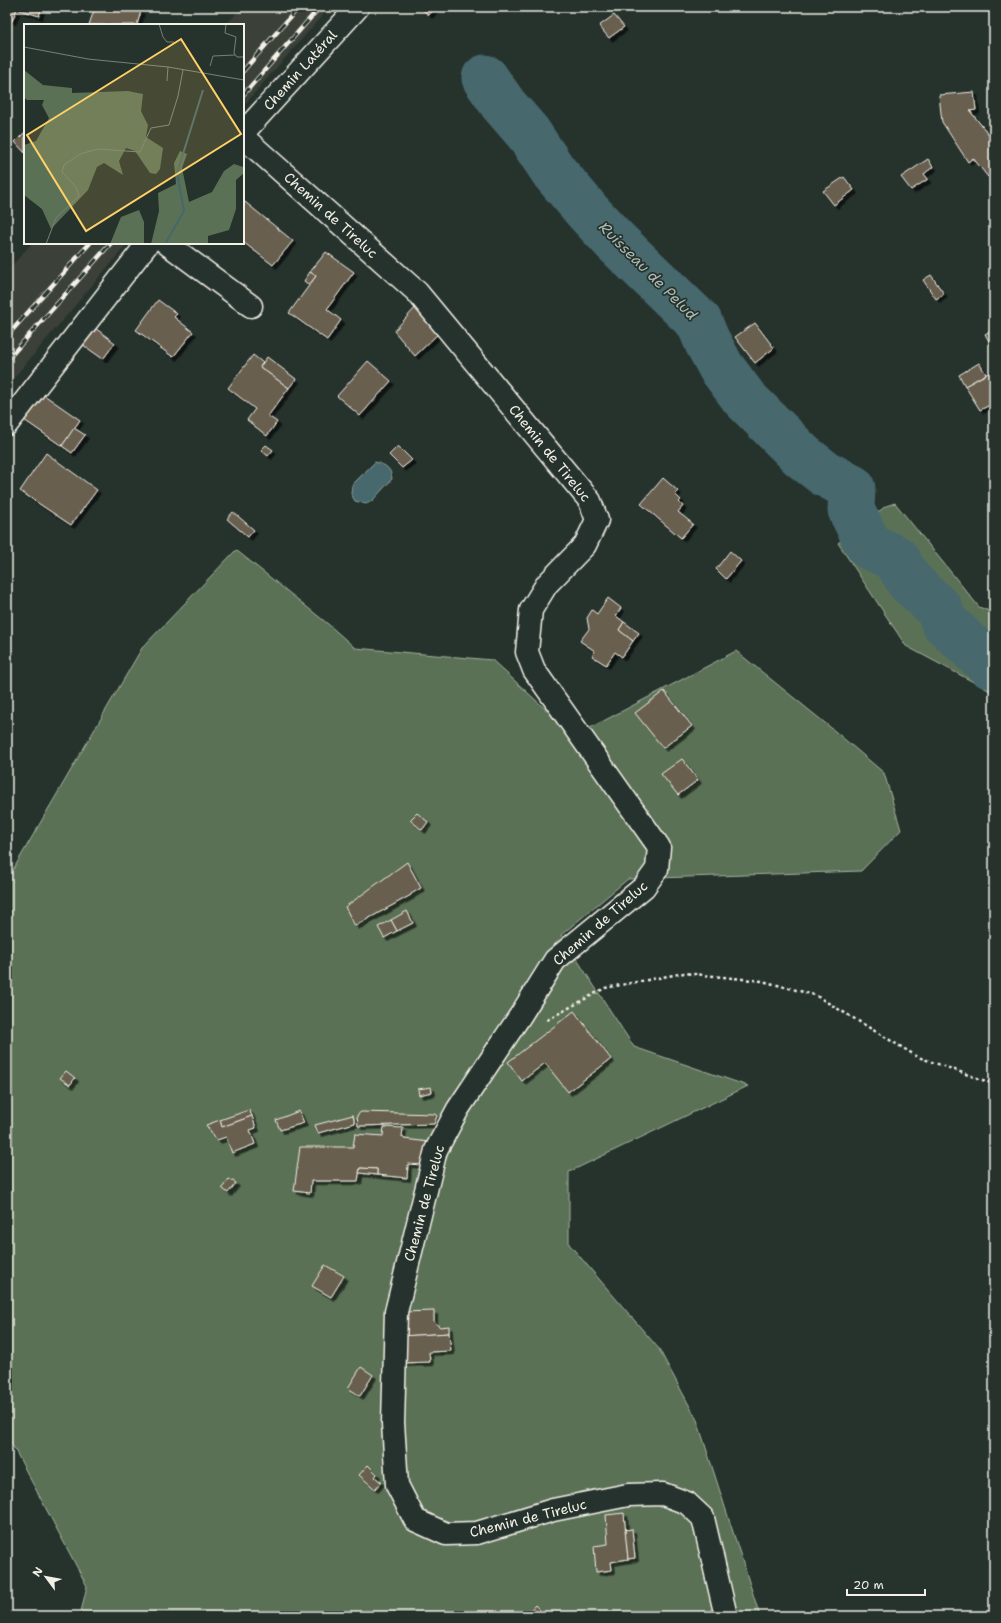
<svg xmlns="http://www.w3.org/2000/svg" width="1001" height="1623" viewBox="0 0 1001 1623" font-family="'Shantell Sans',sans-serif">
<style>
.built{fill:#3a4038}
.green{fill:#5a7156;stroke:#a7b19f}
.water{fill:#46676d;stroke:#8c9e9e}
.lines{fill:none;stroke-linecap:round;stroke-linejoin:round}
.river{stroke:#46676d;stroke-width:47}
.building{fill:#675e50;stroke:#f4f1e8;filter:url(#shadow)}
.minor-casing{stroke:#f4f1e8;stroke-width:25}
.path{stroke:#f4f1e8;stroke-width:2.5;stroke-dasharray:3 3;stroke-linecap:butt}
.minor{stroke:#26332d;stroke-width:22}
.rail-casing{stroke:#f4f1e8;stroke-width:4.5}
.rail{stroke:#26332d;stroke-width:3;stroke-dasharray:9;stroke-linecap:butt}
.labels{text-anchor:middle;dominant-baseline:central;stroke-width:3.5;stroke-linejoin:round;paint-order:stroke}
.street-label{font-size:14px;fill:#f4f1e8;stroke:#26332d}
.water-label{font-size:15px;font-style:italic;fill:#aebab7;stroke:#26332d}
.inset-river{fill:none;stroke:#46676d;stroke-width:2}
.inset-road{fill:none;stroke:#787f78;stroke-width:1}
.view{fill:#ffd166;fill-opacity:0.15;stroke:#ffd166;stroke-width:2}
.inset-edge{fill:none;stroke:#f4f1e8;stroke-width:2}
</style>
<defs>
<filter id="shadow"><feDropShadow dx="3.5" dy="3.5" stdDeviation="0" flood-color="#0009"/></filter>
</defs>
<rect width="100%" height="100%" fill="#26332d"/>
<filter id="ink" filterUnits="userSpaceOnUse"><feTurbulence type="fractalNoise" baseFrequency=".025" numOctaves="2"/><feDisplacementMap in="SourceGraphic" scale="8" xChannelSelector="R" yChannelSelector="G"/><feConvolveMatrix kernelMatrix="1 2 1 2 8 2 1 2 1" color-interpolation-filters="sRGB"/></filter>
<g filter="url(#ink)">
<g class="built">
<polygon points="242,7 330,7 243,106 243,25 226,25"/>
<polygon points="32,243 128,243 7,386 7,271"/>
</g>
<g class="green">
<polygon points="895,503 979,607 994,613 994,693 906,646 838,543 886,506"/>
<polygon points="236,550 328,624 355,648 492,660 575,736 736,651 830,727 884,773 901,830 861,871 628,879 561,935 634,1047 748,1086 569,1172 569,1244 659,1349 697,1420 760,1616 80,1616 87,1586 7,1435 7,880 142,648"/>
</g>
<path class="water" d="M375,462C386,465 391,468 392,479L372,501L366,504L355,501L351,494L352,485Z"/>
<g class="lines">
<polyline class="river" points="485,78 503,104 528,133 554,172 588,212 615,241 699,322 707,341 721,367 744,398 802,456 824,473 852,488 851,510 869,546 895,558 910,582 939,609 944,622 990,665 994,666"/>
</g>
<g class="building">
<polygon points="7,7 42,7 39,16 17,9 12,21 7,19"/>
<polygon points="95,7 129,7 141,11 137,25 89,25"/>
<polygon points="419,7 436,7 429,15"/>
<polygon points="614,15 624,27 609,38 599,26"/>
<polygon points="974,92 976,110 970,111 994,141 994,173 988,177 973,158 968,162 942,122 939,95"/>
<polygon points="25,132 25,153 15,142"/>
<polygon points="928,159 933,167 924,174 928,179 911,190 901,177"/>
<polygon points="844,177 854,190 834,205 823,191"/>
<polygon points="245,202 293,241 273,265 243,242 243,204"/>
<polygon points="326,252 354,272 327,309 341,320 327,340 289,313 316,276 310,272"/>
<polygon points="310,272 316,276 309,285 304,281"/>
<polygon points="931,275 944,294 936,299 923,280"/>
<polygon points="158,300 177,314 174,317 193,332 173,357 136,330"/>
<polygon points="416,307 439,333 415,356 394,331"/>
<polygon points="755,323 774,348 755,363 735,337"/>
<polygon points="95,328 115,343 103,359 83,345"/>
<polygon points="994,329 994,350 985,334"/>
<polygon points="253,355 263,363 260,367 289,388 268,416 277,422 267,436 247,420 255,409 228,388"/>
<polygon points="267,357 296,379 289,388 260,367"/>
<polygon points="368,361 391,381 360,416 337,396"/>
<polygon points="979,363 986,374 965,386 959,375"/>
<polygon points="994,370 994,403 980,410 965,386"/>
<polygon points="44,395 80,420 62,446 24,420"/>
<polygon points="74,428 85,435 72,453 62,446"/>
<polygon points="266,445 273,450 268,456 261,450"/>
<polygon points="398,446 412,460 402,468 389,455"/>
<polygon points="46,453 97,490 71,525 20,491"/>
<polygon points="663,478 678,491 675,494 681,500 679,502 683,506 678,512 693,524 681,538 641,504"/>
<polygon points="233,512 254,530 248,537 227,519"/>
<polygon points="730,551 741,561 726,579 716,569"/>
<polygon points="608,598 621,608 616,616 624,622 619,630 633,641 622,657 615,652 606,665 592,656 595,651 580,641 589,629 587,618 592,610 597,614"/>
<polygon points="624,622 639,633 633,641 619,630"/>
<polygon points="664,691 692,726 663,748 635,713"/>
<polygon points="682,759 698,780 678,795 661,774"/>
<polygon points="417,813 428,822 422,830 410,820"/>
<polygon points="407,862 421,888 411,894 411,895 355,926 345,907"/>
<polygon points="407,911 413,923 397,931 391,920"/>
<polygon points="391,920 397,931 384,938 378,927"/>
<polygon points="574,1011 611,1059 568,1092 545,1063 522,1081 508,1062"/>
<polygon points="66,1071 75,1078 70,1085 60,1078"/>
<polygon points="431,1087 432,1092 419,1095 418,1089"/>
<polygon points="249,1110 252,1116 222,1127 220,1120"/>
<polygon points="299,1111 304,1123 280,1130 276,1120"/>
<polygon points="361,1112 435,1114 437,1116 434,1124 358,1126 357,1115"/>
<polygon points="353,1115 355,1123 318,1133 315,1125"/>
<polygon points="252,1116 256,1128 250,1130 255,1144 232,1153 226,1137 217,1140 206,1125 220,1120 222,1127"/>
<polygon points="384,1127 403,1128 402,1137 404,1137 404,1139 429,1142 423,1165 408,1164 407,1178 377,1175 377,1169 360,1168 358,1181 311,1181 310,1193 294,1191 300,1147 353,1147 355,1134 383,1136"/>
<polygon points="360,1168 377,1169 377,1175 359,1173"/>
<polygon points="229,1179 236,1183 228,1193 222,1188"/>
<polygon points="325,1265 344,1276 331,1297 312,1286"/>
<polygon points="434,1311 434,1322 440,1327 449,1326 449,1333 404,1336 403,1312"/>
<polygon points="449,1333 451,1351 429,1352 430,1362 402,1363 401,1336"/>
<polygon points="361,1367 373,1375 360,1396 348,1388"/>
<polygon points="368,1465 377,1474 375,1477 381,1482 375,1489 359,1475"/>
<polygon points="624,1513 628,1559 611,1562 612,1570 596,1572 594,1546 608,1544 606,1515"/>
<polygon points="632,1529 635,1558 628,1559 625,1530"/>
<polygon points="535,1605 541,1611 537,1616 532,1616 528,1613"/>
</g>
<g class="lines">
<defs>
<g id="minor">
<polyline points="243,133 358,7"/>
<polyline points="243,137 417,292 590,501 597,520 585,545 547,584 531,610 527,652 534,670 659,847 657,869 644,887 555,960 520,1016 458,1109 436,1150 396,1312 393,1423 397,1485 415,1520 446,1534 477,1533 553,1510 628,1495 663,1494 687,1503 703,1518 726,1616"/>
<polyline points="166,243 251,306"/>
<polyline points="7,424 148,243"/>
</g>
</defs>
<use href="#minor" class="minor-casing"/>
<polyline class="path" points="547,1020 605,988 684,973 762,981 815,995 918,1057 994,1084"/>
<use href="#minor" class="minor"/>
<defs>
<g id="rail">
<polyline points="243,71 299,7"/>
<polyline points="243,95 320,7"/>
<polyline points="7,336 90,243"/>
<polyline points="7,360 111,243"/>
</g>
</defs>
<use href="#rail" class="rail-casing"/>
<use href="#rail" class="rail"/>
</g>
</g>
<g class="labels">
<g class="street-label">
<text transform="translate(300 70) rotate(-48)">Chemin Latéral</text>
<text transform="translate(331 215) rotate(42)">Chemin de Tireluc</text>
<text transform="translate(550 453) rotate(51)">Chemin de Tireluc</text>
<text transform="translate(600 923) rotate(-41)">Chemin de Tireluc</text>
<text transform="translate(424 1203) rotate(-75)">Chemin de Tireluc</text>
<text transform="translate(528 1518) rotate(-14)">Chemin de Tireluc</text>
</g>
<g class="water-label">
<text transform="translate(648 271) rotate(45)">Ruisseau de Pelud</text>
</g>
</g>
<g transform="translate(24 24)">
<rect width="220" height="220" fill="#26332d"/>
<path d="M0,46L19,61L48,64V69L104,67L119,70L117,87L124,101L122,113L139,124L136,145L132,150L126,149L111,127L102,124L95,137L99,151L80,139L73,143L64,166L27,205L18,185L0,171V121L12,117L25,94L18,81L20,76H3L0,73ZM156,127L163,130L158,144L165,178L188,168L200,147L210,140L219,143L220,149L212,156V185L205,206L184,212V220H127L135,187L134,169L152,160L150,139ZM115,186L120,198V220H86L97,193Z" fill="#5a7156"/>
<path class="inset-river" d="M141,220L160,187L153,149L179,66"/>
<path class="inset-road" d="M135,0L139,13L143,18H150M202,0L201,9L212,13L210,29L213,33H220M0,23L64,35L144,43L220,56M186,42L189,32L211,31M143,57L144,43M22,220L32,194L55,172L52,163L38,148L40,141L56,130L74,125L116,128L127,104L145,101L154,72L159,46"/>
<path class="view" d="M157,15L217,110L62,207L3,111Z"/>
<rect width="220" height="220" class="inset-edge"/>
</g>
<rect width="1001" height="1623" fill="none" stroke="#26332d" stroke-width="24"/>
<rect x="12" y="12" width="977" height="1599" fill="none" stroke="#f4f1e8" stroke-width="1.5" filter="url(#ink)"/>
<g transform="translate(46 1577) rotate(302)" stroke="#26332d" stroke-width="3" paint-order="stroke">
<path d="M0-3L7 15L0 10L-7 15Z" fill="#f4f1e8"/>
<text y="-6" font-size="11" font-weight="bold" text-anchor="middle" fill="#f4f1e8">N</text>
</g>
<path d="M847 1589v6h78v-6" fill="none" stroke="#f4f1e8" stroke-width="2"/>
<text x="853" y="1589" font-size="12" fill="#f4f1e8" stroke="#26332d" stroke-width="3" paint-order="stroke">20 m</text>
</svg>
